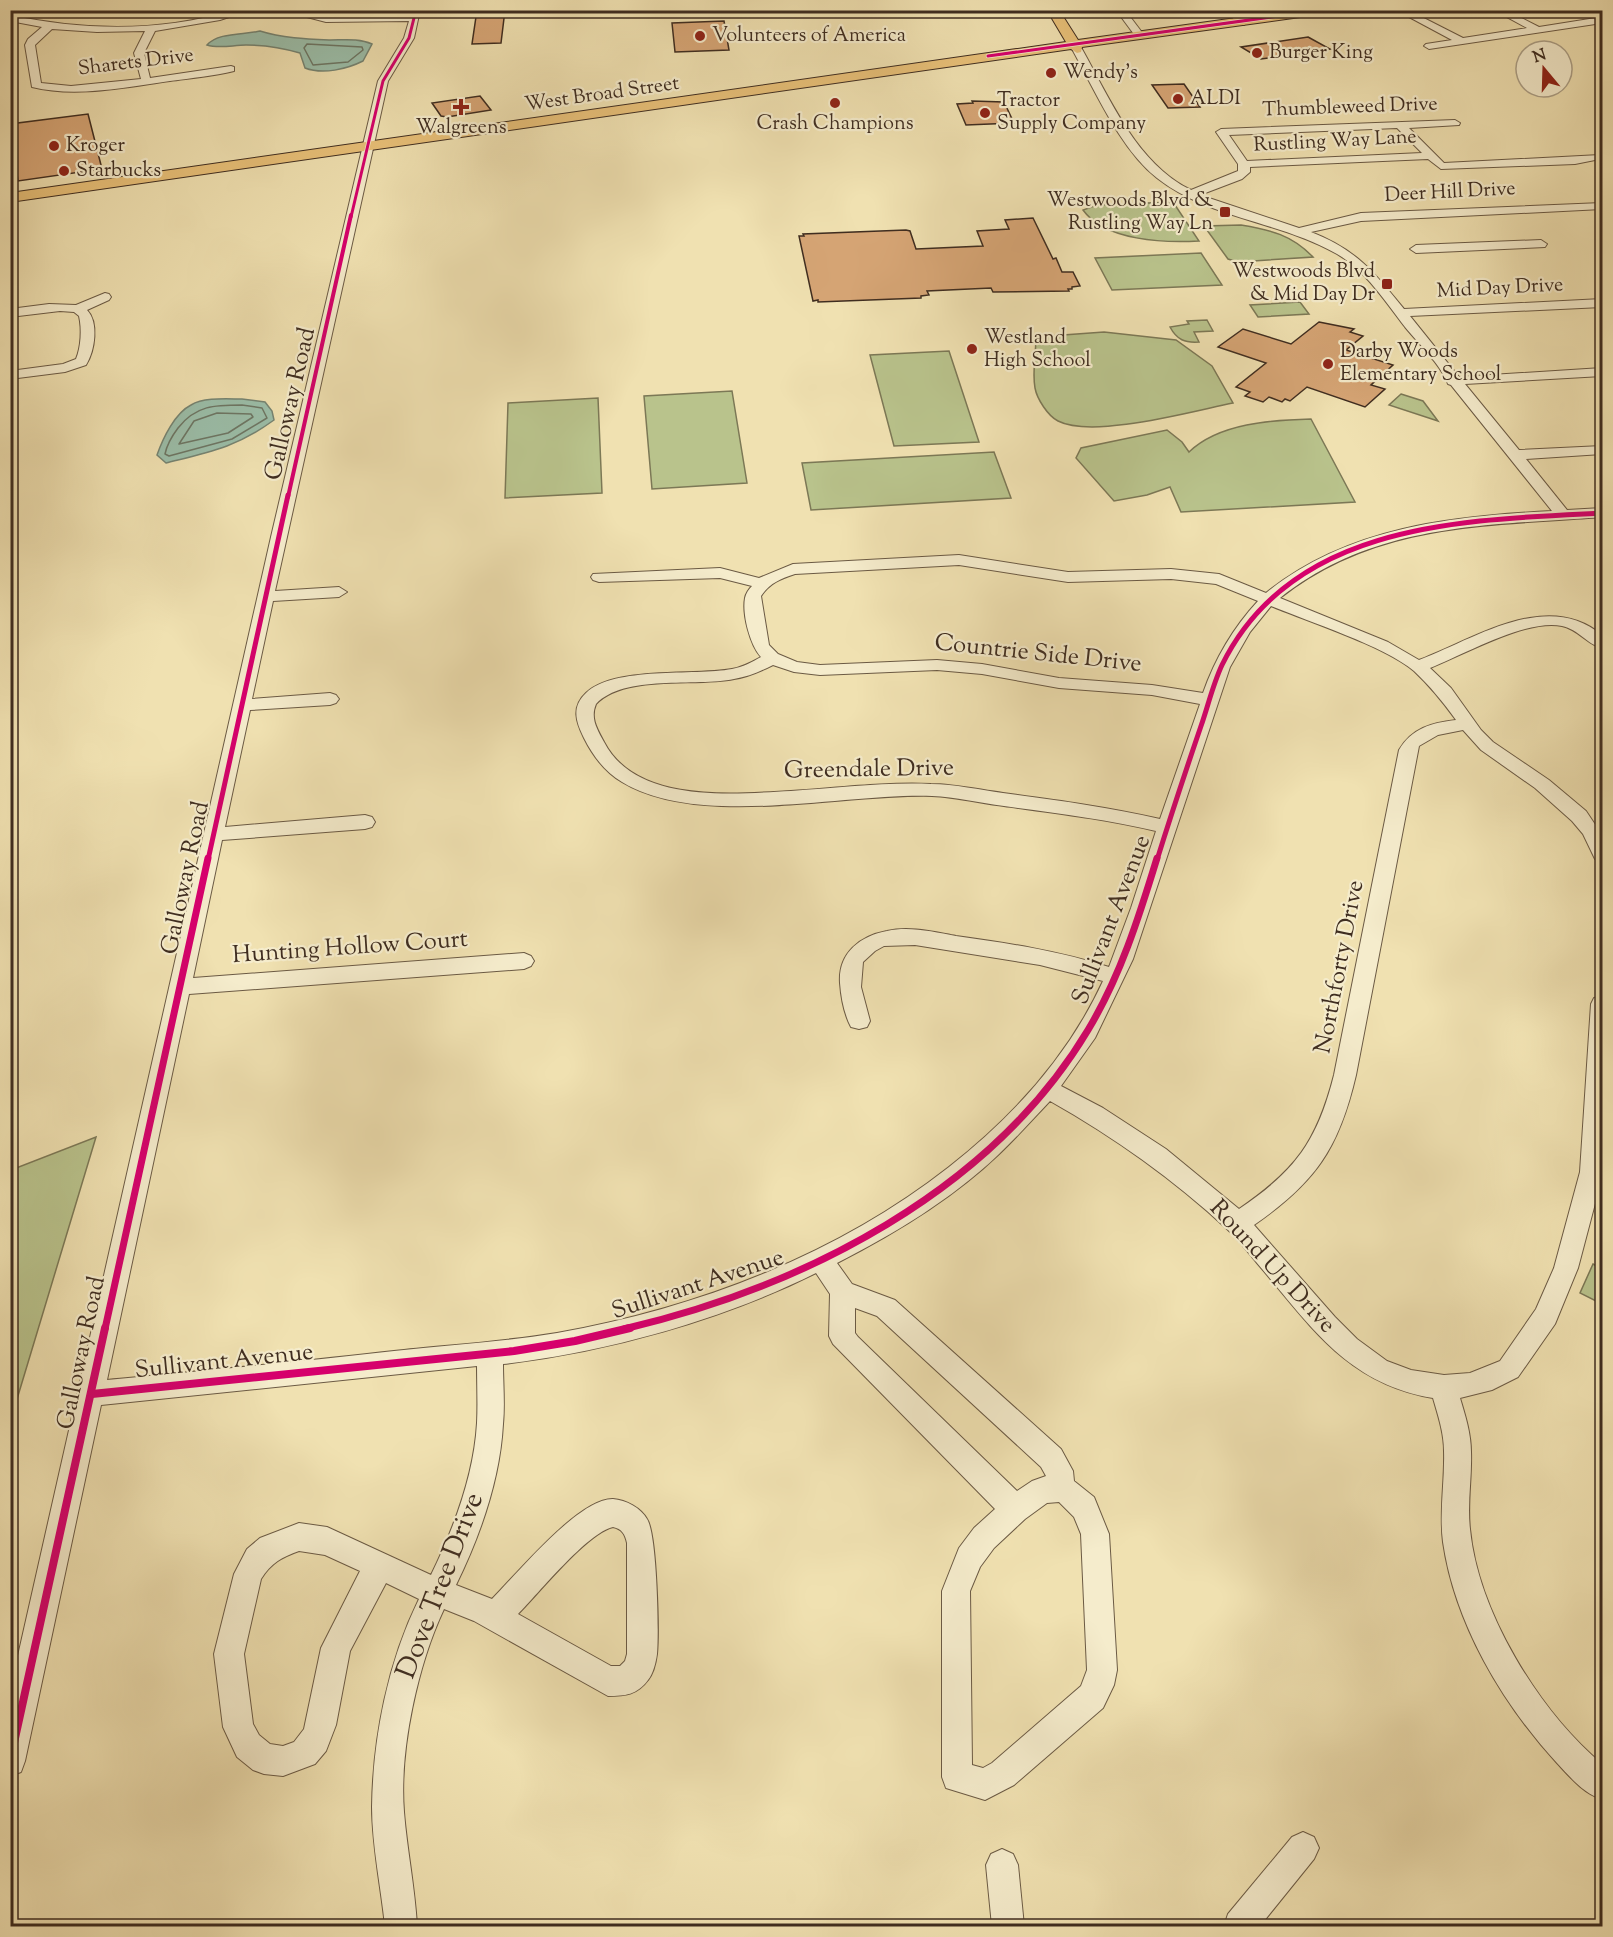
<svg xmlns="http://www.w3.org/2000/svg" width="1613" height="1937" viewBox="0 0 1613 1937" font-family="'Sorts Mill Goudy',serif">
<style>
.green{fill:#b9c38c;stroke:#7c7856;stroke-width:1.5}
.water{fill:#9bbea9;stroke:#768472;stroke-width:1.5}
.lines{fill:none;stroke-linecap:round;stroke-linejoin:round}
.shore{stroke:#6d7664;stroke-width:1.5}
.building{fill:#d6a575;stroke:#3f2d20;stroke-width:1.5}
.minor-casing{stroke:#6b5a44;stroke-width:2}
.major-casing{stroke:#3f2d20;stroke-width:2}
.minor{fill:#f5eccc;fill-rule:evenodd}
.major{fill:#e8c078;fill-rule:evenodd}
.cycleway-far4-casing{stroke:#f5eccc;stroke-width:4.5}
.cycleway-far3-casing{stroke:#f5eccc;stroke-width:6}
.cycleway-far2-casing{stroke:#f5eccc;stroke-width:8}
.cycleway-far1-casing{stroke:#f5eccc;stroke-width:10}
.cycleway-casing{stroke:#f5eccc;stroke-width:12}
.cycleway-far4{stroke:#d6006c;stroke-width:3}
.cycleway-far3{stroke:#d6006c;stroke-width:4}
.cycleway-far2{stroke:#d6006c;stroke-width:5}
.cycleway-far1{stroke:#d6006c;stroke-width:7}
.cycleway{stroke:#d6006c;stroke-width:8}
.poi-dot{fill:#8f2418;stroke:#f5eccc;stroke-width:2}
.labels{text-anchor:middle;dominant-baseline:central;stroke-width:4.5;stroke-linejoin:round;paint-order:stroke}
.far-poi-label{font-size:20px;fill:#3f2d20;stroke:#f5eccc;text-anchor:start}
.far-street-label{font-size:20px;fill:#3f2d20;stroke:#f5eccc}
.street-label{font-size:24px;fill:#3f2d20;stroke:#f5eccc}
.near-street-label{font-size:28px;fill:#3f2d20;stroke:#f5eccc}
</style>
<rect width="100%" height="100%" fill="#f0e1b1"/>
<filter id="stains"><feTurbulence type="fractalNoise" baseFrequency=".00333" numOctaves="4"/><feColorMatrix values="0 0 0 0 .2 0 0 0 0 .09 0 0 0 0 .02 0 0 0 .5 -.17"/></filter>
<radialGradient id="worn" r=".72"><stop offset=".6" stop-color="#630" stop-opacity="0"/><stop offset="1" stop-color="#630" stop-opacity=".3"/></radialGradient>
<g class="green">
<path d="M1173,202L1199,241C1165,243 1105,241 1083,210L1097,205Z"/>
<path d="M1241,225C1271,230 1292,235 1313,257L1238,262L1228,259L1204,226Z"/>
<polygon points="1201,253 1222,285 1112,290 1095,258"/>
<polygon points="1300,302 1309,314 1258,317 1250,305"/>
<path d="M1207,320L1213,331L1194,332L1199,342C1185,343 1177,340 1170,327L1189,324L1187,321Z"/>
<path d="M1104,332L1176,340L1212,366L1233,403C1193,411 1093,439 1058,421C1048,416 1037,399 1035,388C1032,372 1036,353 1036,337Z"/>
<polygon points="949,351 979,442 894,446 870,355"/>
<polygon points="732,391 747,483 652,489 644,396"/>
<polygon points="1401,394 1423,401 1438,421 1389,405"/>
<polygon points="598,398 602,493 505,498 508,403"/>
<path d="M1311,419L1355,502L1181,512L1170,487L1147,495L1114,501L1076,458L1081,448L1167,430L1182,442L1189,452C1219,423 1272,420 1311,419Z"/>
<polygon points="994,452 1011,498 811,510 802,463"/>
<polygon points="96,1137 11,1419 11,1170"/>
<polygon points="1593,1264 1602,1269 1602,1304 1580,1293"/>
</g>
<g class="water">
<path d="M260,31C282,38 307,39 330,40C344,40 359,38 372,44L363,61C347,69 323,75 305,68L300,53C283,48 264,45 246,45C233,45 219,49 207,45C218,32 245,35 260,31Z"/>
<path d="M242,399L265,402L272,411L274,420C237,447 210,452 166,463L157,455C163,438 175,413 191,405C204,397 227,399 242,399Z"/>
</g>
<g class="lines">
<g class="shore">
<polygon points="307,44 362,47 363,50 348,62 313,65 304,48"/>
<path d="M242,405L262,408L267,418L232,439L169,456L165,454C167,444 172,436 178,428C196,405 215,405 242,405Z"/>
<polygon points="217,413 251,414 253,417 228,433 179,444 194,421"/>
</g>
</g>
<g class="building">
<polygon points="477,10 505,10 501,43 472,44"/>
<polygon points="724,21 729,50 675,52 672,23"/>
<polygon points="1308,37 1330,49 1261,59 1241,47"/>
<polygon points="1184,84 1200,107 1168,108 1152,85"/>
<polygon points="480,96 491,110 447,117 441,116 432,103"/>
<polygon points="972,101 1004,102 1014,123 966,125 957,104 973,103"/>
<polygon points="88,114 102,169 18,181 10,124"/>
<polygon points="1033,218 1053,259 1056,258 1062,272 1073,272 1080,286 1072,287 1072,289 1068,289 1069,291 993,292 991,288 927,291 929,295 921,296 921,298 818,302 818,300 813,301 799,236 804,236 803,234 906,230 910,231 916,249 983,246 977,231 1009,229 1005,220"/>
<polygon points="1319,322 1354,329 1350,332 1363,336 1346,350 1393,365 1371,385 1385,389 1365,407 1307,387 1290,401 1285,399 1282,402 1269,397 1263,402 1245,396 1250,392 1236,387 1266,363 1218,347 1243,329 1291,344"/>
</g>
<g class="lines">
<defs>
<g id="minor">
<path d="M234,10H250L220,20L155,31L144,53L150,78L231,66L234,67V71C214,76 192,78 170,81C126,87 76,98 32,87L25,45L28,39L42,27L10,21V15C84,31 162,32 234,10ZM52,29L97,32L145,31L134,53L141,79L71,86L41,83L35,45Z"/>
<path d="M280,10H299L326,16L410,15L411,10H420L414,38L388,81L275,591L339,587L347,592L339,597L273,601L252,699L330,693L336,695L339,699L336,703L330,705L250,710L225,827L365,815L372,817L375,822L372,827L365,829L222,840L193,978L524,953L531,956L534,961L531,966L524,969L189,994L107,1380C202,1371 298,1362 394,1351C449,1345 503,1342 557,1333C697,1308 837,1255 949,1167C1013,1117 1069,1055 1103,981L1040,965L915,945L884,946L875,951L863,962L861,987L870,1021L867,1027L859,1029L851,1027C844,1014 841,997 840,983C838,953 860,936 887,931C910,926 933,932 956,936C1007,943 1059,951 1109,967L1131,908L1156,831C1106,819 1055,813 1004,806C980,803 955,797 932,796C843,793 699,829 622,782C605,772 593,756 584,738C576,722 571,707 586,693C614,666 694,676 732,669C743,667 752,662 761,657C750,645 742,614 745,598C746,593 749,589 752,586L720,578L599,582L593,580L591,577L593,574L720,568L759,578L793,564L959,555L1068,572L1171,569L1219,574L1266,593C1347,527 1452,516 1552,511L1451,385L1448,384C1441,365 1419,344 1405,327C1385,301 1366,271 1337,254C1280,221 1209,219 1157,178C1120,149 1095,90 1072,49L1074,47L1082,49C1110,99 1137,164 1191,190L1238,171V164L1216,132L1221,129L1455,120L1460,123L1459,125L1409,128L1444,163L1600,155V159L1575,164L1441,169L1428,159L1250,167V172L1242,179L1200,195L1299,228L1361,213L1602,203V209L1361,221L1311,232C1357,250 1374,272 1404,309L1602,299V307L1410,316L1459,377L1602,368V376L1465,384L1519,450L1602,446V454L1526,459L1567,510L1602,508V517C1487,526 1376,522 1280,598L1388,642L1419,660C1475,639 1547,589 1602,635V648C1588,645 1578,629 1562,626C1528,618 1463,655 1430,668L1451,688L1481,730L1493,742L1549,780L1586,811L1602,835V861L1595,859L1583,834L1572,821L1535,788L1481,750L1463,730L1438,735L1419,746L1356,1075C1339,1148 1316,1182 1254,1225L1335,1317L1357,1339L1387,1361L1411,1370L1444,1375L1470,1373L1500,1361L1536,1309L1554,1268L1580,1172L1591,1004L1594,998L1602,996V1177L1578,1268L1555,1324L1518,1377L1492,1390L1460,1398C1465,1415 1471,1433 1471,1452C1472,1478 1467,1503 1470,1529C1478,1612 1539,1711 1602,1764V1799C1584,1794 1570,1777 1557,1763C1502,1703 1455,1624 1443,1542C1439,1512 1445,1482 1444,1451C1444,1433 1438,1415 1433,1398C1347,1384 1310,1325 1257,1263C1248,1252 1238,1239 1227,1229C1173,1179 1114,1137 1050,1101C1033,1119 1016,1138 998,1155C952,1199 894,1234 837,1263L852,1284L895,1300L1061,1449L1073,1471L1074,1481L1094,1497L1109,1534L1117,1670L1114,1685L1103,1708L1014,1785L985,1800L946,1788L942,1777V1591L959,1548L974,1528L995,1509L833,1344L829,1336L830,1294L816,1273C722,1320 607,1352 503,1364C503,1384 505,1404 503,1424C500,1480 480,1536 456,1585L492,1599C516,1575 579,1498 613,1499C626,1500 641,1508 647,1519C657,1534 659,1633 657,1654C656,1662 653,1674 648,1680C637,1695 625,1696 608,1696L474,1621L444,1609C418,1664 399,1750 404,1812C407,1850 415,1888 417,1926H385C381,1887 372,1846 372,1807C373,1737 388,1662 419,1599L386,1583L350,1651L336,1725L326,1751L315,1764L283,1776L264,1774L253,1770L237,1757L223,1727L214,1654L234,1574L247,1549L260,1538L299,1523L327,1527L431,1575C454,1528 474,1475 477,1423C478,1404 477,1385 477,1366L101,1405L25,1761L21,1772L10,1776V1691L271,537L378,81L404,38L409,21L326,22ZM1397,128L1422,153L1247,161L1229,135ZM959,565L1068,582L1171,579L1216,584L1258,601C1233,628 1215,659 1203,693L1152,685L1059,678L982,664L937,660L820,665L797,662L778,654L769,645L761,596C770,583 780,579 795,574ZM1271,606C1310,622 1384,646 1414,671C1430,686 1443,702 1456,720C1431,723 1412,728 1399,750L1334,1075C1317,1142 1295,1171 1239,1209L1166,1149L1103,1108L1061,1086L1095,1038L1133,959L1230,667L1250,632ZM773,665L794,672L820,675L937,670L982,674L1059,688L1152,695L1200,704L1160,819C1108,807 1056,800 1003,793C980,790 955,784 931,784C885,782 837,788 791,791C732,794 636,804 604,742C597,729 590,718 596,704C624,674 696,687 734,679C748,677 761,671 773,665ZM855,1308L877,1316L1041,1467L1046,1476L1032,1481L1017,1491L858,1337L855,1333ZM1059,1502L1074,1517L1081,1534L1087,1670L1081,1686L992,1763L983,1768L972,1765L970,1591L980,1567L994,1548L1025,1519L1047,1503ZM613,1527C622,1529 625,1534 627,1543V1654L625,1661L620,1666H611L518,1614C539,1593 587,1533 613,1527ZM299,1551L325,1555L360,1571L321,1648L304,1729L294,1742L283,1746L270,1744L259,1735L253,1724L244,1654L261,1579C271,1563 282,1557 299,1551Z"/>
<polygon points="1116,10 1125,10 1144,35 1142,37 1136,37"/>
<polygon points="1227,10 1236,10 1246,23 1244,25 1238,25"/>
<polygon points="1396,10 1408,10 1463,38 1527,28 1494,10 1506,10 1539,27 1602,17 1602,23 1429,49 1424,46 1426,44 1452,40"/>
<polygon points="1541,240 1547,244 1545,247 1416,253 1410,249 1416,245"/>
<path d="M105,293L109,294L111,297L109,300L87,310C99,322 95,351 86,365L65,372L10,379V371L63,364L76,359C81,347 82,329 79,316L74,312L60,311L10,317V309L49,304L76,305Z"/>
<polygon points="1303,1832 1314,1837 1319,1848 1314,1859 1260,1926 1224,1926 1228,1914 1292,1837"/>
<polygon points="1002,1849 1013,1854 1018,1865 1024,1926 992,1926 986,1865 991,1854"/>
</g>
<polygon id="major" points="1047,10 1059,10 1078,40 1293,10 1328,10 1322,14 1082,47 1081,52 1077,53 1071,49 10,202 10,193 1066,42"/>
</defs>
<use href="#minor" class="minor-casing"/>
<use href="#major" class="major-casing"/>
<use href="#minor" class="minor"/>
<use href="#major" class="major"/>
<defs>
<g id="cycleway-far4">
<polyline points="988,56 1322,10"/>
<polyline points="351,217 383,81 409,38 416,10"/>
</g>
<polyline id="cycleway-far3" points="288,497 351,215"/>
<g id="cycleway-far2">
<polyline points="208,860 288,495"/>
<path d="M1157,860C1171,815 1186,770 1201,726C1208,706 1213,684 1222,665C1292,522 1464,520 1602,513"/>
</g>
<g id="cycleway-far1">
<polyline points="105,1329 208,858"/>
<path d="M624,1329C803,1287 991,1192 1088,1030C1120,977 1139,917 1157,858"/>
</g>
<g id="cycleway">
<polyline points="92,1394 514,1351 575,1341 630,1328"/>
<polyline points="10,1761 105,1328"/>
</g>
</defs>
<use href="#cycleway-far4" class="cycleway-far4-casing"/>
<use href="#cycleway-far3" class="cycleway-far3-casing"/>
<use href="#cycleway-far2" class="cycleway-far2-casing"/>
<use href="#cycleway-far1" class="cycleway-far1-casing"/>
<use href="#cycleway" class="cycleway-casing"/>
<use href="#cycleway-far4" class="cycleway-far4"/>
<use href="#cycleway-far3" class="cycleway-far3"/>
<use href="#cycleway-far2" class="cycleway-far2"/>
<use href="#cycleway-far1" class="cycleway-far1"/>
<use href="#cycleway" class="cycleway"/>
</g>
<g class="poi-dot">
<circle cx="700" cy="36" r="6"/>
<circle cx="1257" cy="53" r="6"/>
<circle cx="1051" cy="73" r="6"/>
<circle cx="1178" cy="99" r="6"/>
<circle cx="835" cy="103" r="6"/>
<path d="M458 98h6v6h6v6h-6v6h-6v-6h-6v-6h6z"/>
<circle cx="985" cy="113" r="6"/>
<circle cx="54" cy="146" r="6"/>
<circle cx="64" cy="171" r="6"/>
<rect x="1219" y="206" width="12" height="12" rx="3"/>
<rect x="1381" y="278" width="12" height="12" rx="3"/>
<circle cx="972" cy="349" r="6"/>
<circle cx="1328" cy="364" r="6"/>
</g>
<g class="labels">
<g class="far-poi-label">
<text x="712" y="36">Volunteers of America</text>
<text x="1269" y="53">Burger King</text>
<text x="1063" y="73">Wendy's</text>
<text x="1190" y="99">ALDI</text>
<text x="997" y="101">Tractor<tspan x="997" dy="23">Supply Company</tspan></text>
<text x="835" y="124" text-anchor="middle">Crash Champions</text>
<text x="461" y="128" text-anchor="middle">Walgreens</text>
<text x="66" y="146">Kroger</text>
<text x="76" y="171">Starbucks</text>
<text x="1213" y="201" text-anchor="end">Westwoods Blvd &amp;<tspan x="1213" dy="23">Rustling Way Ln</tspan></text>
<text x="1375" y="272" text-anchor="end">Westwoods Blvd<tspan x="1375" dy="23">&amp; Mid Day Dr</tspan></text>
<text x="984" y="338">Westland<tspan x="984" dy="23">High School</tspan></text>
<text x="1340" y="352">Darby Woods<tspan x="1340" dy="23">Elementary School</tspan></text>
</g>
<g class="far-street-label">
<text transform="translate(136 63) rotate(-7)">Sharets Drive</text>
<text transform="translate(602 95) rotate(-8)">West Broad Street</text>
<text transform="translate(1350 108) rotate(-2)">Thumbleweed Drive</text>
<text transform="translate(1335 142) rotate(-3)">Rustling Way Lane</text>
<text transform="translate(1450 193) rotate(-3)">Deer Hill Drive</text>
<text transform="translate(1500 289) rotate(-3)">Mid Day Drive</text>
</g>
<g class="street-label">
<text transform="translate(291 404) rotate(-77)">Galloway Road</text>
<text transform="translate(1038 654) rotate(6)">Countrie Side Drive</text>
<text transform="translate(869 770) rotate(-1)">Greendale Drive</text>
<text transform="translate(186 878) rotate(-78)">Galloway Road</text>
<text transform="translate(1112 920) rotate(-69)">Sullivant Avenue</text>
<text transform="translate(350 948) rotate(-4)">Hunting Hollow Court</text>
<text transform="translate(1340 967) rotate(-79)">Northforty Drive</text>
<text transform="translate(1272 1267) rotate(47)">Round Up Drive</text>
<text transform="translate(698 1285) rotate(-18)">Sullivant Avenue</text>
<text transform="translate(82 1353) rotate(-78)">Galloway Road</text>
<text transform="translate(224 1362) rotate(-6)">Sullivant Avenue</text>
</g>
<g class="near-street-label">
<text transform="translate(441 1586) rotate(-69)">Dove Tree Drive</text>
</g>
</g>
<rect width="1613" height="1937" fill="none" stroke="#f0e1b1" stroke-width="36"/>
<rect x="12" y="12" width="1589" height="1913" fill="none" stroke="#3f2d20" stroke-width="3"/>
<rect x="18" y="18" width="1577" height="1901" fill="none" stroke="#3f2d20" stroke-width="1.5"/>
<g transform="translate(1544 69) rotate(341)"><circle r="28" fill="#f5eccc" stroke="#aca087" stroke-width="1.5"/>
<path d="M0-4.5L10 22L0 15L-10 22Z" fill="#8f2418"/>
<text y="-9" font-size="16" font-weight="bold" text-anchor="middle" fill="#3f2d20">N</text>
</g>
<rect width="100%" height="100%" filter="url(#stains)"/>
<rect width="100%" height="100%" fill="url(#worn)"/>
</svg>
